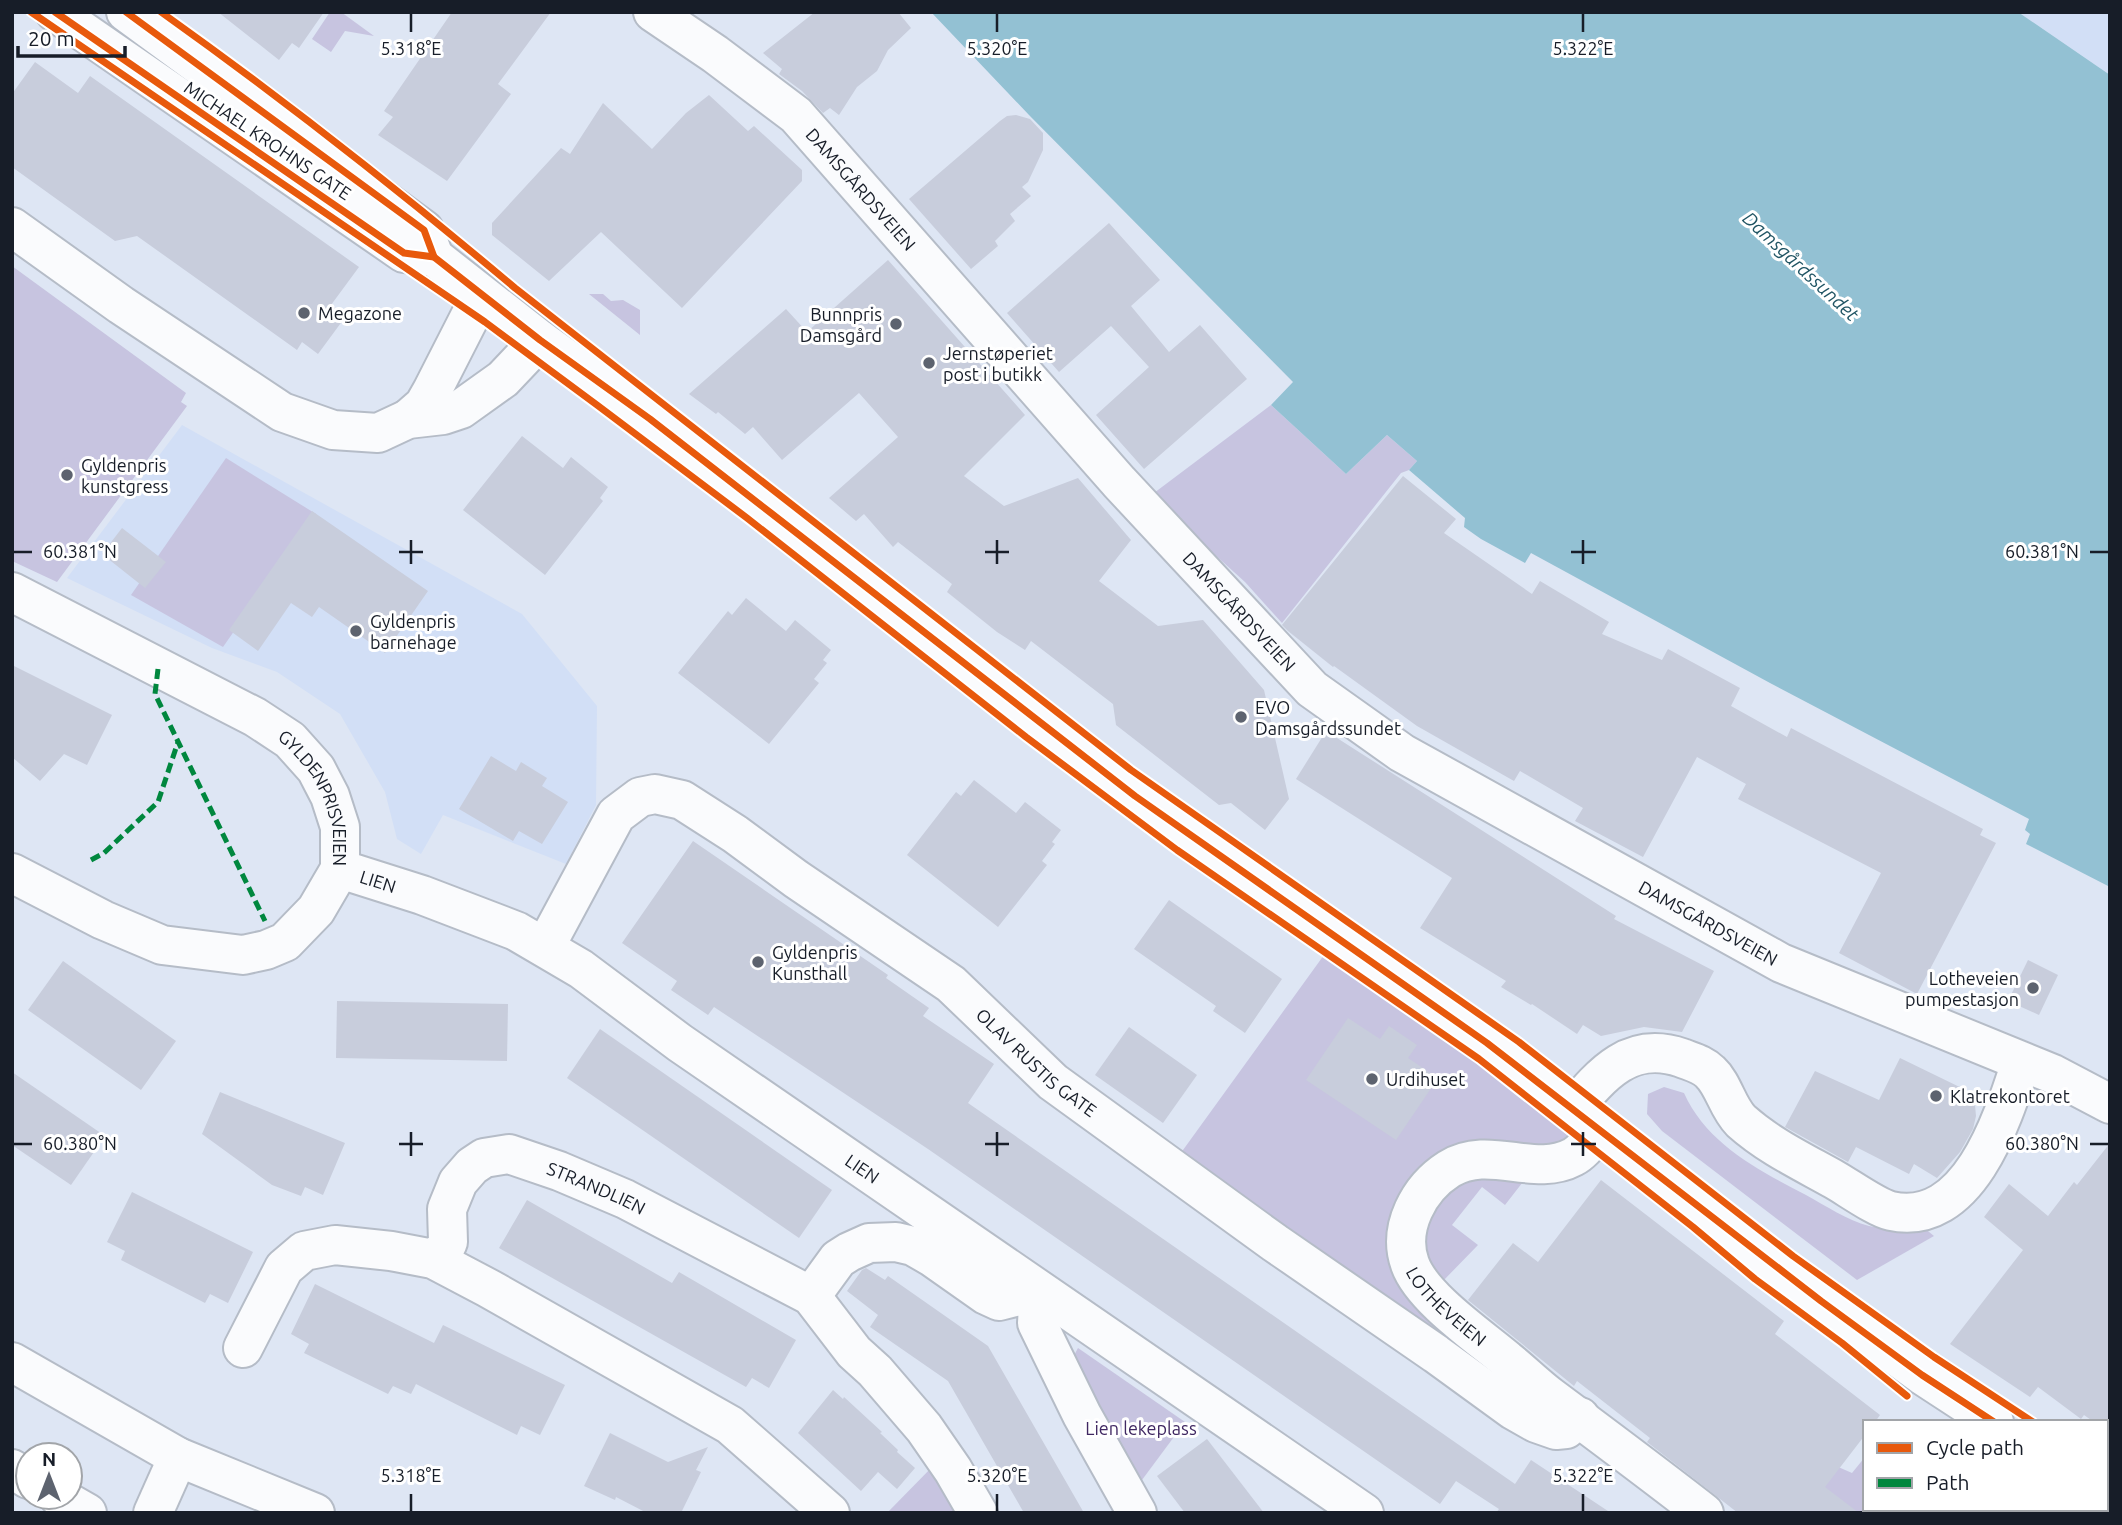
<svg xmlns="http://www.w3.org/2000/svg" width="2122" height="1525" viewBox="0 0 2122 1525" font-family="Ubuntu,sans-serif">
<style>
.built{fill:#d2dff6}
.green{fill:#c7c4e0}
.water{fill:#93c1d3}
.building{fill:#c8cddc}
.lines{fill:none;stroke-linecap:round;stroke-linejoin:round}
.street-casing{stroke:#b5bcc7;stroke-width:42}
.secondary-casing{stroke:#b5bcc7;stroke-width:42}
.primary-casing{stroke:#b5bcc7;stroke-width:42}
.street{stroke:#fafbfd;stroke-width:38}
.secondary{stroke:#fafbfd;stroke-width:38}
.primary{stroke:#fafbfd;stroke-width:38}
.quiet{stroke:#00873e;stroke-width:5;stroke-dasharray:10 5;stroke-linecap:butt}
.cycleway-casing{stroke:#fff;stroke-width:11}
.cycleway{stroke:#e8590c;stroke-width:7}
.ticks{fill:none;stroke:#171d28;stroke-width:2.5}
.poi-dot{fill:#5d636f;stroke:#fff;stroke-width:2.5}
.labels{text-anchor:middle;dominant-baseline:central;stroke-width:6;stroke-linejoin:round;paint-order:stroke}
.street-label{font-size:18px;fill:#171d28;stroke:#fff}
.poi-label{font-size:18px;fill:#171d28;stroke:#fff;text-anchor:start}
.park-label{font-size:18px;fill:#402862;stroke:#fff}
.water-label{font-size:19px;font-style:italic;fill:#215564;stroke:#fff}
.ticks-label{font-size:18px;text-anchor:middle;fill:#171d28;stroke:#fff;stroke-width:6;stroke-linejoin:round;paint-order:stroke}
</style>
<rect width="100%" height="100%" fill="#dee6f4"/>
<g class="built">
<polygon points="2018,12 2110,12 2110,75"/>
<polygon points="182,425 522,614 597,706 596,805 566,864 443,815 421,854 397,839 385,792 340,714 277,672 212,648 67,578"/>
</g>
<g class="green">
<polygon points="330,12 341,12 374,36 345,31 331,52 312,39"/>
<polygon points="12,266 186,393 181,402 187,406 57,582 12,561"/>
<polygon points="589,294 603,294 611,301 623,300 640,310 640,335"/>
<polygon points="1271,405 1346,474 1387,435 1417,461 1409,470 1401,473 1282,623 1245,582 1150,496"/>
<polygon points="226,458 316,514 223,647 131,595"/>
<polygon points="1337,937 1599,1131 1537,1164 1505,1205 1482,1187 1452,1225 1478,1245 1443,1281 1437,1300 1442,1358 1170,1168"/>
<path d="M1664,1087L1684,1093C1707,1144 1758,1170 1806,1195C1826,1206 1847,1220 1869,1226C1883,1230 1904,1224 1918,1223L1934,1236L1857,1280L1662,1131L1647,1114L1648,1094Z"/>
<polygon points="1078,1348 1185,1422 1139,1484 1070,1363"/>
<polygon points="1865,1457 1865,1509 2048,1509 2053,1513 1778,1513 1820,1459 1852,1473"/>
<polygon points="937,1462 966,1513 887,1513"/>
</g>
<polygon class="water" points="931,12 2018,12 2110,75 2110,887 2026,844 2030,834 2025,830 2029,819 1770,683 1531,553 1525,563 1481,539 1464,527 1465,518 1409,470 1417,461 1387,435 1346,474 1271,405 1293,382 1029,115"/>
<g class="building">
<polygon points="218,12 324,12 299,48 292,43 279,60"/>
<polygon points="452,12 551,12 498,84 511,94 447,181 378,135 393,117 384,111"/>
<polygon points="815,12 898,12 911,28 888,50 877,71 857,87 839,115 830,108 823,113 802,91 779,74 782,69 763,53"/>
<polygon points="35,62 78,93 90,76 359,267 331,305 346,316 318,354 302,342 297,350 137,236 115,241 12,167 12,94"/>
<polygon points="709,95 748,131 754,126 802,170 802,181 682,308 601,232 549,281 492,235 492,223 561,148 570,154 603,103 652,149 686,113"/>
<polygon points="1016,115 1030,119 1043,133 1043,150 1028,182 1022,187 1031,196 1010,214 1015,221 995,241 998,246 971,269 909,199 1000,121 1007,116"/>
<polygon points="1109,223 1160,280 1131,306 1169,352 1200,325 1247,379 1144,469 1096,415 1149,367 1111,326 1059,372 1007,313"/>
<polygon points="888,260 1025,415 964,476 1004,506 1078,478 1131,540 1099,581 1158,626 1203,620 1264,690 1289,799 1265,830 1231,803 1219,805 1116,725 1113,704 1031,641 1025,650 997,632 947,592 952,584 898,542 893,547 864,514 856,521 829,498 898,437 859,393 782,460 753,427 745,434 718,412 716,414 689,394 786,309 807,332"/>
<polygon points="522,436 563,468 571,457 608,487 600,498 603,501 545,575 463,510"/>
<polygon points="1403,476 1456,519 1444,533 1532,594 1540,581 1609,622 1602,634 1662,660 1668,649 1740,688 1731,706 1787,737 1791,728 1983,829 1980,835 1996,843 1917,994 1839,953 1881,873 1738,799 1746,784 1697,757 1643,857 1575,821 1583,808 1520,771 1514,781 1417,726 1334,666 1333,667 1288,631 1282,625"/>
<polygon points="312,511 428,591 385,653 319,607 312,617 291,603 258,651 229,630"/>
<polygon points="122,528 166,562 145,588 102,554"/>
<polygon points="746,598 786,631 795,620 831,650 823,660 827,663 814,679 819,683 769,744 678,673 728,611 732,615"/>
<polygon points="12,665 112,715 87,765 64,754 40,781 12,757"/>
<polygon points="1326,731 1616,916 1614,919 1714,971 1682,1032 1644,1027 1601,1036 1583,1025 1577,1034 1532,1004 1531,1005 1501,987 1506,981 1420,928 1452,878 1296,779"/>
<polygon points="491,756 516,771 521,762 547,778 542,786 568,802 542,844 519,831 513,841 459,809"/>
<polygon points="974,780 1016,813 1025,802 1061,830 1052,842 1055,844 1042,861 1047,865 998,927 907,855 956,792 961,796"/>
<polygon points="693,841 888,975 886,978 929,1008 923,1016 994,1064 968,1103 1515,1484 1531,1460 1611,1513 1496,1513 1499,1509 1456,1481 1440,1504 928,1149 714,1007 708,1015 671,990 677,981 622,943"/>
<polygon points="1169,900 1282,979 1245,1033 1213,1011 1216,1006 1134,949"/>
<polygon points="2028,960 2058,975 2039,1015 2008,1001"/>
<polygon points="63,961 176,1041 141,1090 28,1010"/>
<polygon points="337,1001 508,1004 507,1061 336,1058"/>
<polygon points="1348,1018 1380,1039 1389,1026 1417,1045 1408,1058 1438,1078 1396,1140 1306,1080"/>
<polygon points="1129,1027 1197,1075 1163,1123 1095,1075"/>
<polygon points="600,1029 832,1190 799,1238 567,1078"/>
<polygon points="1900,1058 1974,1094 1976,1116 1973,1129 1960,1152 1937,1178 1914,1164 1909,1174 1856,1147 1848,1162 1785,1127 1815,1071 1879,1100"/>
<polygon points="12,1072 105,1136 71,1185 12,1145"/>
<polygon points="220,1092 345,1143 323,1195 305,1187 301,1196 272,1185 202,1134"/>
<polygon points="2110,1143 2110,1432 2106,1429 2106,1422 2094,1422 2084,1415 2081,1419 2038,1387 2030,1397 1950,1344 2023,1250 1984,1217 2009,1184 2048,1216 2074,1182 2077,1185"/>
<polygon points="1601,1180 1784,1321 1775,1334 1880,1415 1875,1422 1865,1422 1865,1435 1825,1487 1859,1513 1738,1513 1647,1442 1650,1438 1577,1381 1574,1386 1468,1300 1513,1243 1538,1262"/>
<polygon points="132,1192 253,1252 228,1303 210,1294 205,1303 121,1260 125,1251 107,1242"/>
<polygon points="527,1200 672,1283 679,1272 796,1340 769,1388 752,1378 746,1387 499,1248"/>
<polygon points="866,1268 885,1280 888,1276 988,1346 1084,1513 1024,1513 948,1381 870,1327 878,1315 847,1291 862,1270"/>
<polygon points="315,1284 434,1343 443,1325 565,1385 540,1435 521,1426 517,1435 416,1384 411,1394 393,1386 388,1394 304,1353 309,1344 291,1334"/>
<polygon points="833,1390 843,1399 844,1397 882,1432 880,1433 898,1450 897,1452 915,1468 897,1489 878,1472 861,1491 798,1433"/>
<polygon points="610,1433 668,1462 708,1447 696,1470 701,1472 681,1513 647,1513 616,1497 615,1500 584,1486"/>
<polygon points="1207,1439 1264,1513 1185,1513 1157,1476"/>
</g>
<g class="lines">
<defs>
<g id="street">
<path id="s1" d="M340,869L422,895L516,931L581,969L680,1043L1364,1513"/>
<path id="s2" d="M545,947L616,815L640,797L655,794L682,800L735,834L796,879L951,984L1053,1082L1275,1243L1436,1354L1513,1410L1536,1423L1556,1430L1566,1429L1580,1417"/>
<path id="s3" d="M1599,1131C1591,1140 1583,1152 1573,1157C1534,1178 1489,1144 1449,1169C1419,1188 1397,1228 1410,1264C1422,1298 1480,1337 1507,1360C1522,1372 1536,1386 1552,1398C1603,1436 1654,1474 1704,1513"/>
<path id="s4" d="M433,1259L444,1250L448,1242L447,1209L458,1182L472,1166L484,1158L509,1154L559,1171L625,1199L811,1296L854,1352L875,1371L924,1428L953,1470L978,1513"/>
<polyline points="811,1296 838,1259 849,1252 869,1243 896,1242 913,1246 932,1257 986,1295 999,1301 1039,1291 1037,1323 1082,1415 1137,1513"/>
<polyline points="243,1348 284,1268 304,1251 335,1245 391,1251 433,1259 488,1288 730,1425 830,1513"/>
<polyline points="12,1469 28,1479"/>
<polyline points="59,1497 87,1513"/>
<polyline points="153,1513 178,1457"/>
</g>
<g id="secondary">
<path id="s5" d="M653,12L715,54L796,115L1119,482L1312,689L1402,753L1781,963L2053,1074L2110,1104"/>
<polyline points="12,227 121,305 282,412 333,430 378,433 408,419 443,415 461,409 503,379 540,340"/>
<polyline points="408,419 424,405 432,391 481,295"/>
<path id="s6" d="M12,592L255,717L290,740L316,769L330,796L340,827V869L316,910L285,942L266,950L243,955L162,945L103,920L12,873"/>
<path d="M1572,1110C1602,1074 1630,1040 1682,1058C1692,1062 1702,1064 1710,1072C1724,1085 1727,1107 1741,1121C1769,1146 1803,1162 1835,1180C1849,1188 1877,1208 1891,1211C1969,1228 2003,1118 2021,1062"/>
<polyline points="12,1362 178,1457 315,1513"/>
</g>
<g id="primary">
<polyline points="55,12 404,253 434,257 540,340 650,419 1135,796 1487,1043 1821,1301 1922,1375 1994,1422"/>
<polyline points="126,12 424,230 434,257"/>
<polyline points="2106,1494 2110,1497"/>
</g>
</defs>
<use href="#street" class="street-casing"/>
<use href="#secondary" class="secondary-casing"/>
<use href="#primary" class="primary-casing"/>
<use href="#street" class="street"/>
<use href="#secondary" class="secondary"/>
<use href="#primary" class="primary"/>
<g class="quiet">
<polyline points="158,669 155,694 265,921"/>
<polyline points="91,860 104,853 158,802 178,742"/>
</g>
<defs>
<g id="cycleway">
<polyline points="31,12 485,322 597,405 747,518 1026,737 1177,850 1479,1059 1693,1227 1755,1279 1842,1343 1907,1396"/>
<polyline points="55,12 404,253 434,257 540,340 650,419 1135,796 1487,1043 1821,1301 1922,1375 1994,1422"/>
<polyline points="126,12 424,230 434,257"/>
<path d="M161,12C283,99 400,191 515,288L1131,770L1519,1042L1793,1256L1934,1357L2033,1422"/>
</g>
</defs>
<use href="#cycleway" class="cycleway-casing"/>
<use href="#cycleway" class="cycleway"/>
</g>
<path class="ticks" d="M411,14V32M997,14V32M1583,14V32M411,540V564M997,540V564M1583,540V564M14,552H32M399,552H423M985,552H1009M1571,552H1596M2090,552H2108M411,1132V1156M997,1132V1156M1583,1132V1156M14,1144H32M399,1144H423M985,1144H1009M1571,1144H1596M2090,1144H2108M411,1494V1511M997,1494V1511M1583,1494V1511"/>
<g class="poi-dot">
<circle cx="304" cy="313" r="7"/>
<circle cx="896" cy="324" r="7"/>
<circle cx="929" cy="363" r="7"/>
<circle cx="67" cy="475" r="7"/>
<circle cx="356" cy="631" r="7"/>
<circle cx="1241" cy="717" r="7"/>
<circle cx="758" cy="962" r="7"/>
<circle cx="2033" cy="988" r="7"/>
<circle cx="1372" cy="1079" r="7"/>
<circle cx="1936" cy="1096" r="7"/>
</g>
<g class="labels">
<g class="street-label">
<text transform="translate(268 140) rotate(34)">MICHAEL KROHNS GATE</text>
<text stroke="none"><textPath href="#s5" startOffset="275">DAMSGÅRDSVEIEN</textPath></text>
<text stroke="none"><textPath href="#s5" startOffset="842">DAMSGÅRDSVEIEN</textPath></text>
<text stroke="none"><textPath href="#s6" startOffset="380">GYLDENPRISVEIEN</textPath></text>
<text stroke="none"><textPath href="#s1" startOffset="40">LIEN</textPath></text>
<text stroke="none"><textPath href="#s5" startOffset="1409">DAMSGÅRDSVEIEN</textPath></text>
<text stroke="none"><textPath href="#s2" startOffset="665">OLAV RUSTIS GATE</textPath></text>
<text stroke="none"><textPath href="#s1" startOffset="607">LIEN</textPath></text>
<text stroke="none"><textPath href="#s4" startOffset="240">STRANDLIEN</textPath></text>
<text stroke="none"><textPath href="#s3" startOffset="331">LOTHEVEIEN</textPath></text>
</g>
<g class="poi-label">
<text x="318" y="313">Megazone</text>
<text x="882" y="314" text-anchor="end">Bunnpris<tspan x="882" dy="21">Damsgård</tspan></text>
<text x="943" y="353">Jernstøperiet<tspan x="943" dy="21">post i butikk</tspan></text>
<text x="81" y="465">Gyldenpris<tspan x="81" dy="21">kunstgress</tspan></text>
<text x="370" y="621">Gyldenpris<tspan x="370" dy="21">barnehage</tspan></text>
<text x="1255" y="707">EVO<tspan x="1255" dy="21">Damsgårdssundet</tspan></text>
<text x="772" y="952">Gyldenpris<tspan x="772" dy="21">Kunsthall</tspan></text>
<text x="2019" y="978" text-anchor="end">Lotheveien<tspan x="2019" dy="21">pumpestasjon</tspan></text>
<text x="1386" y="1079">Urdihuset</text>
<text x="1950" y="1096">Klatrekontoret</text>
</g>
<g class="park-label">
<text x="1141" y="1428">Lien lekeplass</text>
</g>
<g class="water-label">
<text transform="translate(1801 266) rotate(43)">Damsgårdssundet</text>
</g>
</g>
<g class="ticks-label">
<text x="411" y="55">5.318°E</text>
<text x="997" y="55">5.320°E</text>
<text x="1583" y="55">5.322°E</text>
<text x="80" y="558">60.381°N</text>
<text x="2042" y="558">60.381°N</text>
<text x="80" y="1150">60.380°N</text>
<text x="2042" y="1150">60.380°N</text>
<text x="411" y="1482">5.318°E</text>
<text x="997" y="1482">5.320°E</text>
<text x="1583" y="1482">5.322°E</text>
</g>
<rect width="2122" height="1525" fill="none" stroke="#171d28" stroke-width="28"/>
<rect x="1863" y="1420" width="245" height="91" fill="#ffffff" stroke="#a2a5a9" stroke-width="2"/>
<rect x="1877" y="1443" width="35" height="10" fill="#e8590c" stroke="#a2a5a9" stroke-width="2"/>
<text x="1926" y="1455" font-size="21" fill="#171d28">Cycle path</text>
<rect x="1877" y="1478" width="35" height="10" fill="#00873e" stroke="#a2a5a9" stroke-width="2"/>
<text x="1926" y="1490" font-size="21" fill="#171d28">Path</text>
<g transform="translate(49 1476)"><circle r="33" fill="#ffffff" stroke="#a2a5a9" stroke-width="2"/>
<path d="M0-5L12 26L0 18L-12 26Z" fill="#5d636f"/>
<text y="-10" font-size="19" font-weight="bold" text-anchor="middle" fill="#171d28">N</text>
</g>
<path d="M18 46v10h107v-10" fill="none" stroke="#171d28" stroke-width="3.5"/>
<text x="28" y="46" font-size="21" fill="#171d28" stroke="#ffffff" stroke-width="5" paint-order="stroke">20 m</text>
</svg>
